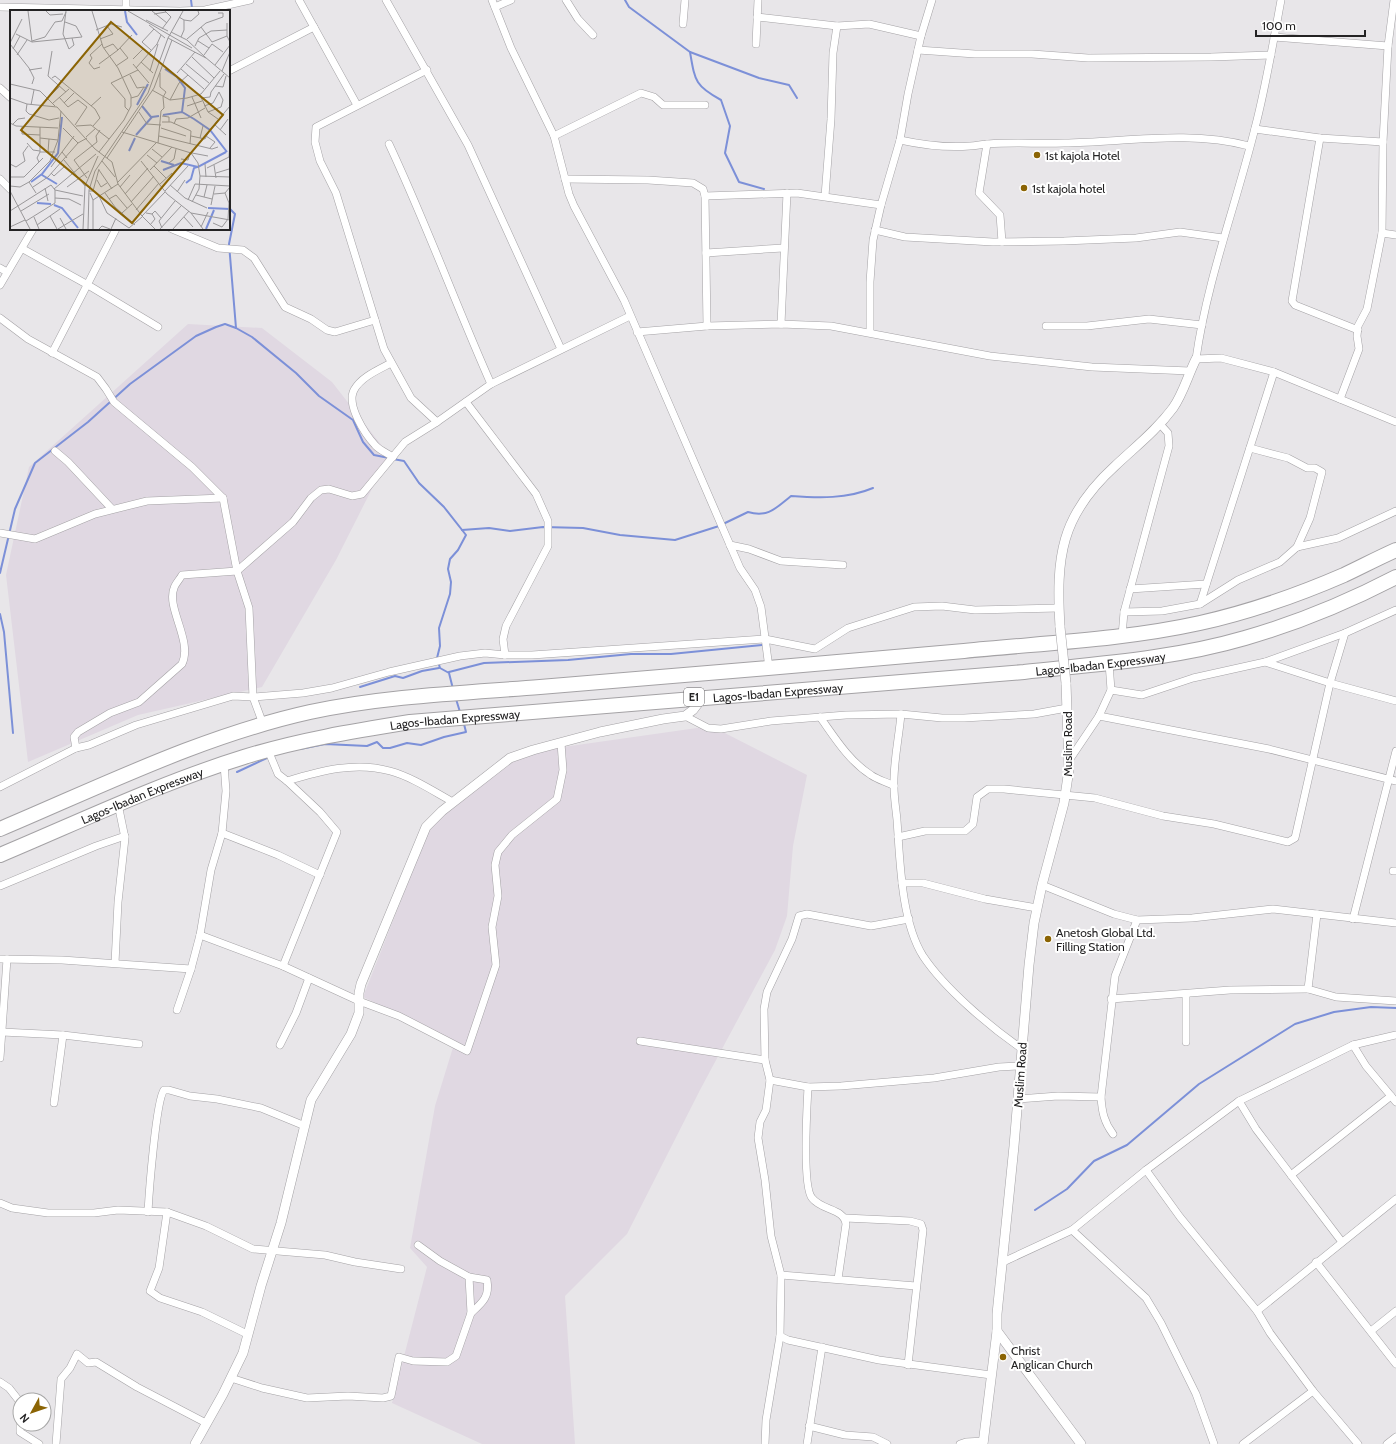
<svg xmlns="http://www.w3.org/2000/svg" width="1396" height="1444" viewBox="0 0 1396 1444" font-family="Cabin,sans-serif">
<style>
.built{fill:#e0d8e2}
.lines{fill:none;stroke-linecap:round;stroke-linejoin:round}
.stream{stroke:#7c90d8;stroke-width:2}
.minor-casing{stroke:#a4a2a5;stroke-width:8}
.tertiary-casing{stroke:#a4a2a5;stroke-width:10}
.motorway-casing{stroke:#a4a2a5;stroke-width:16}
.minor{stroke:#fff;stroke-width:7}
.tertiary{stroke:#fff;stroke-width:9}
.motorway{stroke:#fff;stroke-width:14}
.tertiary-bridge-casing{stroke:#a4a2a5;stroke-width:10;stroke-linecap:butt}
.tertiary-bridge{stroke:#fff;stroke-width:9}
.poi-dot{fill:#8b6404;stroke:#fff;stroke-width:1.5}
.labels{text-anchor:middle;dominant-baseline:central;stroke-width:4;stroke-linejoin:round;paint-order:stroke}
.shield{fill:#fff;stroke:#666566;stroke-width:1}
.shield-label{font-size:11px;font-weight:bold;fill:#242324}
.poi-label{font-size:12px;fill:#242324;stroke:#fff;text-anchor:start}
.street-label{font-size:12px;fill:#242324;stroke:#fff}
.inset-river{fill:none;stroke:#7c90d8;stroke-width:2}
.inset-road{fill:none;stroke:#9a989a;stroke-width:1}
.view{fill:#8b6404;fill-opacity:0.15;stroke:#8b6404;stroke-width:2}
.inset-edge{fill:none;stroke:#242324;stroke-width:2}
</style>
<rect width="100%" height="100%" fill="#e8e6e9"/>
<g class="built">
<polygon points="188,324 262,328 332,382 389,455 336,560 262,687 138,715 28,762 6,575 29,467"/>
<polygon points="711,726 807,775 793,846 787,916 775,950 700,1090 627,1234 565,1296 575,1444 482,1444 392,1403 427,1267 410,1248 435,1106 455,1041 363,997 433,819 521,753"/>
</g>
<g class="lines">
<g class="stream">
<polyline points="191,0 192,8"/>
<polyline points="625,0 629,7 690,52 759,78 789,85 797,98"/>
<path d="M690,52C695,81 695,86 721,100L730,126L725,153L739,182L764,189"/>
<polyline points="229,208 235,214 229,244 236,328 252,337 296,373 319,396 353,420 363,442 374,455 389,458"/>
<polyline points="393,459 404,461 419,483 444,507 466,535 458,550 450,559 448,569 451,582 450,594 439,628 440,646 437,658 440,668 449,673 453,689"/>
<path d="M723,524L748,512C768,518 776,508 791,496C819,498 847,499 873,488"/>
<polyline points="462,530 489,528 510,531 543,527 583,528 620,535 675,540 719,526"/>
<polyline points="0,573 15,509 35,463 88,422 130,384 196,336 216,327 225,324 236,328"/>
<polyline points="0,614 4,632 13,733"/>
<polyline points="449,672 484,663 568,660 631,654 671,654 762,645"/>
<polyline points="360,687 395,676 403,678 422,671 439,668"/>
<polyline points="456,699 460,712"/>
<polyline points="300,749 325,744 367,746 377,742 383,748 390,748 407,743 421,745 444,737 466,732 464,724"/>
<polyline points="237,772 269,757"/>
<polyline points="1035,1210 1067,1189 1094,1161 1127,1145 1199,1084 1295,1024 1334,1012 1371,1007 1396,1008"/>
</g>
<defs>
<g id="minor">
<polyline points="299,0 357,105"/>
<polyline points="386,0 468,145 561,349"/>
<polyline points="492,0 511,48 554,136 569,194 574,206 624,300 730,545 740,568 755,590 761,607 769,668"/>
<polyline points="566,0 578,19 593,35"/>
<path d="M1281,0C1273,43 1266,86 1255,128C1236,205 1207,280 1196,359L1221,358L1274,372L1396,422"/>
<polyline points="0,7 180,11 205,10 250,0"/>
<polyline points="495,7 511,0"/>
<polyline points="126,10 126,0"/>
<polyline points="757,17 837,26 869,24 921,36"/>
<polyline points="683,24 685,0"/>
<polyline points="1274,37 1388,46"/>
<polyline points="756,44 758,0"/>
<polyline points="918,50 975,54 1032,54 1088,58 1211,57 1271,55"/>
<polyline points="427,70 316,127 315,142 320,161 336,193 384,349 411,398 437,422"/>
<polyline points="229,71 314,27"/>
<polyline points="0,88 11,98"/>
<polyline points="1255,129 1320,138 1383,142"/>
<polyline points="554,136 641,93 654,97 663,105 705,105"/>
<polyline points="1320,138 1292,301 1295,305 1358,330"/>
<path d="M900,140C923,145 947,148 970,146C976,146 982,144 988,144C1013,142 1039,144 1064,143C1126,142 1189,130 1249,146"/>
<path d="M389,144C426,223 456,305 491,384"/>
<polyline points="987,144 979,193 1000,215 1002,242"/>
<polyline points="0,179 11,190"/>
<polyline points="565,179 648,180 693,183 703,189 705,196 797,193 881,205"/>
<polyline points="705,196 707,326"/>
<polyline points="825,196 831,119 833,53 837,26"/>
<polyline points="172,229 218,248 243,250 254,258 285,307 311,319 327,330 335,332 375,320"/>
<polyline points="875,230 905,237 993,242 1064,241 1136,238 1180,232 1223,238"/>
<polyline points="1382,233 1396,235"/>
<polyline points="23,249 88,285 158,327"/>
<polyline points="706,253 783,248"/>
<polyline points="0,268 7,272"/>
<polyline points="0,285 33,229"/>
<polyline points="0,318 28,339 97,377 106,389 114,402 192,467 223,498 237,571 249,608 253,697 263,724"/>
<polyline points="781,324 787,193"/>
<polyline points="1046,326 1087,326 1149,319 1202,325"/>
<polyline points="637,332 707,326 781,324 831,326 990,356 1092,367 1190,371"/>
<polyline points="870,332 870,282 873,240 881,205 900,140 908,94 921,36 932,0"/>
<polyline points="52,353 116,229"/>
<path d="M391,363C378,370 361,377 354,390C346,405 365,434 375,445C379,450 387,453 393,457"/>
<polyline points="1340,399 1359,349 1357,336 1358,326 1367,309 1382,233 1383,142 1388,46 1394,0"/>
<polyline points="466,402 536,494 548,521 548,546 506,626 503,639 505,655"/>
<polyline points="1250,448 1288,458 1307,468 1315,468 1322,472 1310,518 1297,547"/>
<polyline points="55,451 68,462 112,509"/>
<polyline points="0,533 35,539 95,514 147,501 223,498"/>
<polyline points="730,545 749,549 781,561 843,565"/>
<polyline points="1130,589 1206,584"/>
<polyline points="1200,604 1274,372"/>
<polyline points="1124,612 1162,611 1200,604 1238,580 1280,562 1297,547 1338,538 1396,511"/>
<polyline points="1122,636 1124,612 1169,446 1168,433 1160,424"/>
<polyline points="1265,662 1330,683 1396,701"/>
<polyline points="1111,690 1142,695 1193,678 1265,662 1345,633 1396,610"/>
<path d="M901,714C899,738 893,763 894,787C894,798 896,809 897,820C900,860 901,921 923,956C945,989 989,1026 1022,1049"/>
<polyline points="685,716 708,728 721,729 771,721 846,715 901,714 942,718 964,718 1034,714 1067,708"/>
<polyline points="1099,716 1269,749 1396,781"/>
<path d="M820,717C835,738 849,761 871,775C878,780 887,782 894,786"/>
<path d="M76,748L74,737L78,732L110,713L139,702L182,664C193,641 166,608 174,588C175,584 180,579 182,575L237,571L293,522L311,498L321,490L329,489L352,496L362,494L405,442L437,422L491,384L630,316"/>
<path d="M268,750L278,774L287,781C320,771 355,761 390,771C412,777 433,791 453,802"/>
<polyline points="1070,759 1099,716 1111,690 1109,663"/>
<polyline points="0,787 76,748 89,745 136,725 233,696 253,697 303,693 332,688 389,672 460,656 485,653 505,655 532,655 765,639 815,649 848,628 914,607 942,606 975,610 1059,608"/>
<polyline points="222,833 278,855 320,875"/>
<polyline points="898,837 925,831 965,831 973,824 977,797 988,789 1004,789 1095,798 1163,816 1214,824 1288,842 1295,838 1330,683 1345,633"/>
<polyline points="1393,871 1396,871"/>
<polyline points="902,883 923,883 985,899 1037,908"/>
<polyline points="1042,885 1114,914 1137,920 1192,918 1273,909 1396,923"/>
<polyline points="0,886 96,846 125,836"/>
<polyline points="1317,914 1308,989 1336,997 1396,1001"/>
<polyline points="1353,919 1396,751"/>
<polyline points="200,935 283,966 359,1001 399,1016 467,1051 496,965 492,927 498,896 495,865 498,852 512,835 557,799 563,770 561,743"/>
<polyline points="0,959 62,960 191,969"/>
<polyline points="115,963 118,902 125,838 118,804"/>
<polyline points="283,966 337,832 320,812 287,781"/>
<polyline points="1186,995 1186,1042"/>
<polyline points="1111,999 1230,990 1308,989"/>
<polyline points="177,1010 191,969 200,935 211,870 222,833 226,791 224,764"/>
<polyline points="2,1032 63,1035 139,1044"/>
<polyline points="640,1041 765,1060"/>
<polyline points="280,1045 296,1013 309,978"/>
<polyline points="1353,1045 1366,1066 1396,1102"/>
<polyline points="0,1058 7,959"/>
<polyline points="770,1080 808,1087 841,1086 934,1078 999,1067 1020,1066"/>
<path d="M808,1087C807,1106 802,1186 812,1198C822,1211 844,1208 846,1224L838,1279"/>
<polyline points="1018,1099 1058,1096 1101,1097"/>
<polyline points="1239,1101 1256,1129 1342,1242"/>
<polyline points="54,1103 63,1035"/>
<path d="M1113,1134C1104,1122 1102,1112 1101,1097L1115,976L1137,920"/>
<polyline points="1146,1170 1180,1217 1257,1311 1270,1333 1313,1391 1358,1444"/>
<polyline points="1291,1175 1391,1096"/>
<polyline points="0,1203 12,1208 48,1213 94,1213 118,1210 167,1212 206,1226 253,1249 325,1255 355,1262 401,1269"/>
<path d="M148,1212C149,1194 156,1100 164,1090H169L190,1096L217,1099L261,1108L305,1126"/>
<polyline points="167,1212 159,1268 150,1291 160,1298 202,1312 247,1334"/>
<polyline points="845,1218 910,1221 921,1224 923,1230 908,1365"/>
<polyline points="1072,1230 1146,1298 1161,1323 1196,1394 1214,1444"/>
<polyline points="1003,1262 1072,1230 1146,1170 1239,1101 1353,1045 1396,1035"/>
<polyline points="1316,1262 1396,1364"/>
<polyline points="781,1275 916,1286"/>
<path d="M469,1277L487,1280C490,1297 482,1303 471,1313"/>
<polyline points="1257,1311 1396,1199"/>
<polyline points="1371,1331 1396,1311"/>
<polyline points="780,1336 788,1340 879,1360 991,1375"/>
<polyline points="231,1378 262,1388 307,1398 348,1396 383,1398 391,1396 399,1357 413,1361 447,1362 456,1356 471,1313 469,1277 440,1261 418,1245"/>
<polyline points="0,1382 9,1388 20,1402"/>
<polyline points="20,1424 20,1432 39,1444"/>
<polyline points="809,1426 845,1435 873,1437 887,1444"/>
<polyline points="56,1444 61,1379 70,1368 77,1354 88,1363 96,1362 137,1387 206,1423"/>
<polyline points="765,1444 766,1420 780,1336 781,1275 771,1236 765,1180 758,1138 760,1122 766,1110 770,1080 765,1060 764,1009 767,992 792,939 799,916 807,914 871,926 909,919"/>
<polyline points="807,1444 822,1347"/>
<polyline points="960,1444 966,1442 984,1441"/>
<polyline points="1243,1444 1313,1391"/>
<polyline points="1387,1444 1396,1437"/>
</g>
<g id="tertiary">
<path d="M1060,627C1056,557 1060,516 1115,466C1135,447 1156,431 1173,408C1183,394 1188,375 1196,359"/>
<polyline points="1066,683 1069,769 1064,803 1042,885 1034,923 1029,965 1014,1146 997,1314 997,1331 1081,1444"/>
<polyline points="195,1444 223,1394 243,1353 261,1286 281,1223 311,1100 351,1034 359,1013 359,993 361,984 426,827 442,811 510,758 533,750 600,732 663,719 685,716 693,710 703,697"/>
<polyline points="983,1444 997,1331"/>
</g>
<g id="motorway">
<path d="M0,829C102,786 202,736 310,712C385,696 463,693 540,687C681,675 823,664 964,651C1043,643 1123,640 1200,623C1249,612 1298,595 1344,575C1361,567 1378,558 1396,550"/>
<path id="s1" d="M0,855C81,821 160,783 244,757C298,740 354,731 410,722L1024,672C1097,664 1173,659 1245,638C1297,623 1348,602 1396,577"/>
</g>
</defs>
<use href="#minor" class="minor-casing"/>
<use href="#tertiary" class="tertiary-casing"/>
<use href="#motorway" class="motorway-casing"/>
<use href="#minor" class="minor"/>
<use href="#tertiary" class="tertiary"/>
<use href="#motorway" class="motorway"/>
<defs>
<polyline id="tertiary-bridge" points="1060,627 1066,683"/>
</defs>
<use href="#tertiary-bridge" class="tertiary-bridge-casing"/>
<use href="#tertiary-bridge" class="tertiary-bridge"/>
</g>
<g class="poi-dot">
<circle cx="1037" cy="155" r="4"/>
<circle cx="1024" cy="188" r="4"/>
<circle cx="1048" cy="939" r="4"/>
<circle cx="1003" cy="1357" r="4"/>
</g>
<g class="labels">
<rect class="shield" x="684" y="688" width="20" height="18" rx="3"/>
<g class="shield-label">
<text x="694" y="697">E1</text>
</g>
<g class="poi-label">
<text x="1045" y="155">1st kajola Hotel</text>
<text x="1032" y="188">1st kajola hotel</text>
<text x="1056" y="932">Anetosh Global Ltd.<tspan x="1056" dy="14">Filling Station</tspan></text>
<text x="1011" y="1350">Christ<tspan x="1011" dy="14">Anglican Church</tspan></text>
</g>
<g class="street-label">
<text stroke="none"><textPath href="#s1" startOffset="1126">Lagos-Ibadan Expressway</textPath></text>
<text stroke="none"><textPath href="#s1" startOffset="802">Lagos-Ibadan Expressway</textPath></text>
<text stroke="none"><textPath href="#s1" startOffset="478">Lagos-Ibadan Expressway</textPath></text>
<text transform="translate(1067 744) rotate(-90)">Muslim Road</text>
<text stroke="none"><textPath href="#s1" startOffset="154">Lagos-Ibadan Expressway</textPath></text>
<text transform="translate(1020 1075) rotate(-86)">Muslim Road</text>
</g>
</g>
<g transform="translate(10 10)">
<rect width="220" height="220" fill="#e8e6e9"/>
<path class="inset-river" d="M115,1L117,12L127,25M155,59L167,67L175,78L172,102M127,95L138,74M132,96L141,107M153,105L172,102L184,109L200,120L217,142M126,125L142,107L149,106M119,141L125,128M151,151L164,155M153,160L171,153L188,157L216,142M32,165L47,174M21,172L32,164L48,143L52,107M176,173L181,169L184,158L187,157M27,193L41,194M44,195L52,198L68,218M198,198L220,199M196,219L204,200"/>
<path class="inset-road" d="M18,1L22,32M36,1L40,5L53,4M56,1L53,24L59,39L64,35L62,28M82,1L93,37L108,58L121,86V96L114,110L89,142M118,1L182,38M142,1L157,13M144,4L156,2M169,7L174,10V20L171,27M136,10L158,21M174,10L181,11L189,4L188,1M217,13V26L220,32M139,15L155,28M191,17L202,32L217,26M152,19L161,7L155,1M86,20L101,14L112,17M161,22L177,30L195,47M6,24L22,32L72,27L66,16L55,12M158,28L196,48M90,29L103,24L97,16M177,29L196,13L213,7V3H208M22,31L35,27L45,12L52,11L56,2M188,31L199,38M0,33L12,9M0,34L19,58L24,68L22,74M185,36L189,28L201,21L217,20M94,38L103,34L108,40M3,39L10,26M141,40L132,32L144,19M42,41L38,66L56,82M7,45L17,30M194,45L202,34L213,42M182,47L204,68M195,47L220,68M123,49L133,39M131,52L143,63M89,54L108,40L122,25M123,54L139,73M176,54L199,73M205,55L220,35M106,56L118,48L110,38M90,57L84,59L79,53L82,48L80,45L92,34M126,58L147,34L151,25M171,59L194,79M19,60L32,58M140,61L148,34M212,61L220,42M167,63L185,42M120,65L127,78L134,77M42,68L45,66L85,99L90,108L83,116M0,74L30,81L45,96M205,76L213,77L216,66M142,80L160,90L177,88L191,84L210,61M190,85L198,102L208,109M49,87L58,97L68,90L77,97M182,87L191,108M0,88L17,94L47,97L85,139L102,152L108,174L132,206L145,219M38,88L50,76M121,88L128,86L134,77L137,78M191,88L200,87L201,82L214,64M160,90L169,73L178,65M43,93L59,79M54,93L64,83M17,94L16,101L19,104L39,110L49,108M21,95L24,80M81,96L91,87M177,96L192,91M194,96L203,93L209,82L213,90L211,97L198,102M119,101L115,97V89L101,73L128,60M129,102L137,114L151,115M152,106L159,107V112M152,112H161L181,121L180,134M0,113L6,116L48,118M3,114L8,109L15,108M164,114L166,109L178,108L195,98M204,114L216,125M65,115L77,97M66,116L81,115L99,129M12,117V124L30,125M53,118L68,133M151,118L176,126M210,120L218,109M112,122L181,143L188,153L190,166L189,179L182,192M149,126L202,139L208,137M181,126L195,129L199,121L220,96M196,126L205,132L200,138M76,127L86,118M30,128L48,130M190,128L193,116M17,133L23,140L30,141M148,133L151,101L154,98L153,87L156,82L150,77V63M142,139L152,147M30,142H45M38,142L39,129M52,142L64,126M182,143L198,146M137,145L147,153M97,148L144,78L162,30M171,149L178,150L180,143M54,150L75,176M92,151L105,167M131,151L157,184L181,203L193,219M29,152L27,148L30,142V117M159,153L164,149L166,139M0,154L6,157L15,151L13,143L18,136M195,154L196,167M204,155L206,168M144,156L156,168M41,157L52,142L57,148M197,158L219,147L220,133M89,160L102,179M140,160L162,137M41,163L44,166L55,156M206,163L219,159M190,166L220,167M0,167H14L33,148M77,168L64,150L87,132L86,126L90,120M87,170L91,177L97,173M19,172L26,183M107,173L146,133M150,174L162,163M160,175L175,188L197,198M0,176L10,177L19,172L40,151L48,130L51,101M23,177L38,167L68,133L77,128M57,177L79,161M110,177L120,165M35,178L38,191M44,179L86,144M45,180L73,186M0,181L20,219M79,181H83L89,159M155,181L178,156M167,182L175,170M80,183L83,190V219M95,183L105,197L125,215M115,184L138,158M204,184L215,183L220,177M186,185L202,189M89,186L97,203L119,218L132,207M194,187L197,175M45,188L59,189L71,195M99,189L106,185L117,198M83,190L108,174M178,190L185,174L220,176M121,192L144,166M201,195L205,176M126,200L149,173M0,201L41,175L45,180V193L16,211M11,201L39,184M112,203L122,194M136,203L142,204L145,201L151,208M181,203L220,210M40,206L47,219M132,206L155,182M24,207L29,219M174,207L183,217M50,208L56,219M203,213L212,217L218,209L219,193L215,183M27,215L50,199M140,215L145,209L142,204M0,217L15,210M191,217L198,202M152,218L149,211L165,191M48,219L73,204M73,219L75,176L88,146M78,219L79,180L85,161L138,83L158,28L173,1M89,219L92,216L100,219M101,219L106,208M150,219L171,196M163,219L179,201"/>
<path class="view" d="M101,12L213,105L122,213L11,120Z"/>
<rect width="220" height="220" class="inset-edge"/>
</g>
<g transform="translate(32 1412) rotate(230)"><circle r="19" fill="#ffffff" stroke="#a7a7a7"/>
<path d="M0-3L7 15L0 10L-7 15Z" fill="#8b6404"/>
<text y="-6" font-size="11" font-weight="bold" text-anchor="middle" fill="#242324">N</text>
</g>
<path d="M1256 30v6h109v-6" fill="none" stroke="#242324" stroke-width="2"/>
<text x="1262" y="30" font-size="12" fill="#242324" stroke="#ffffff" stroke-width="3" paint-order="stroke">100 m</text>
</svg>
